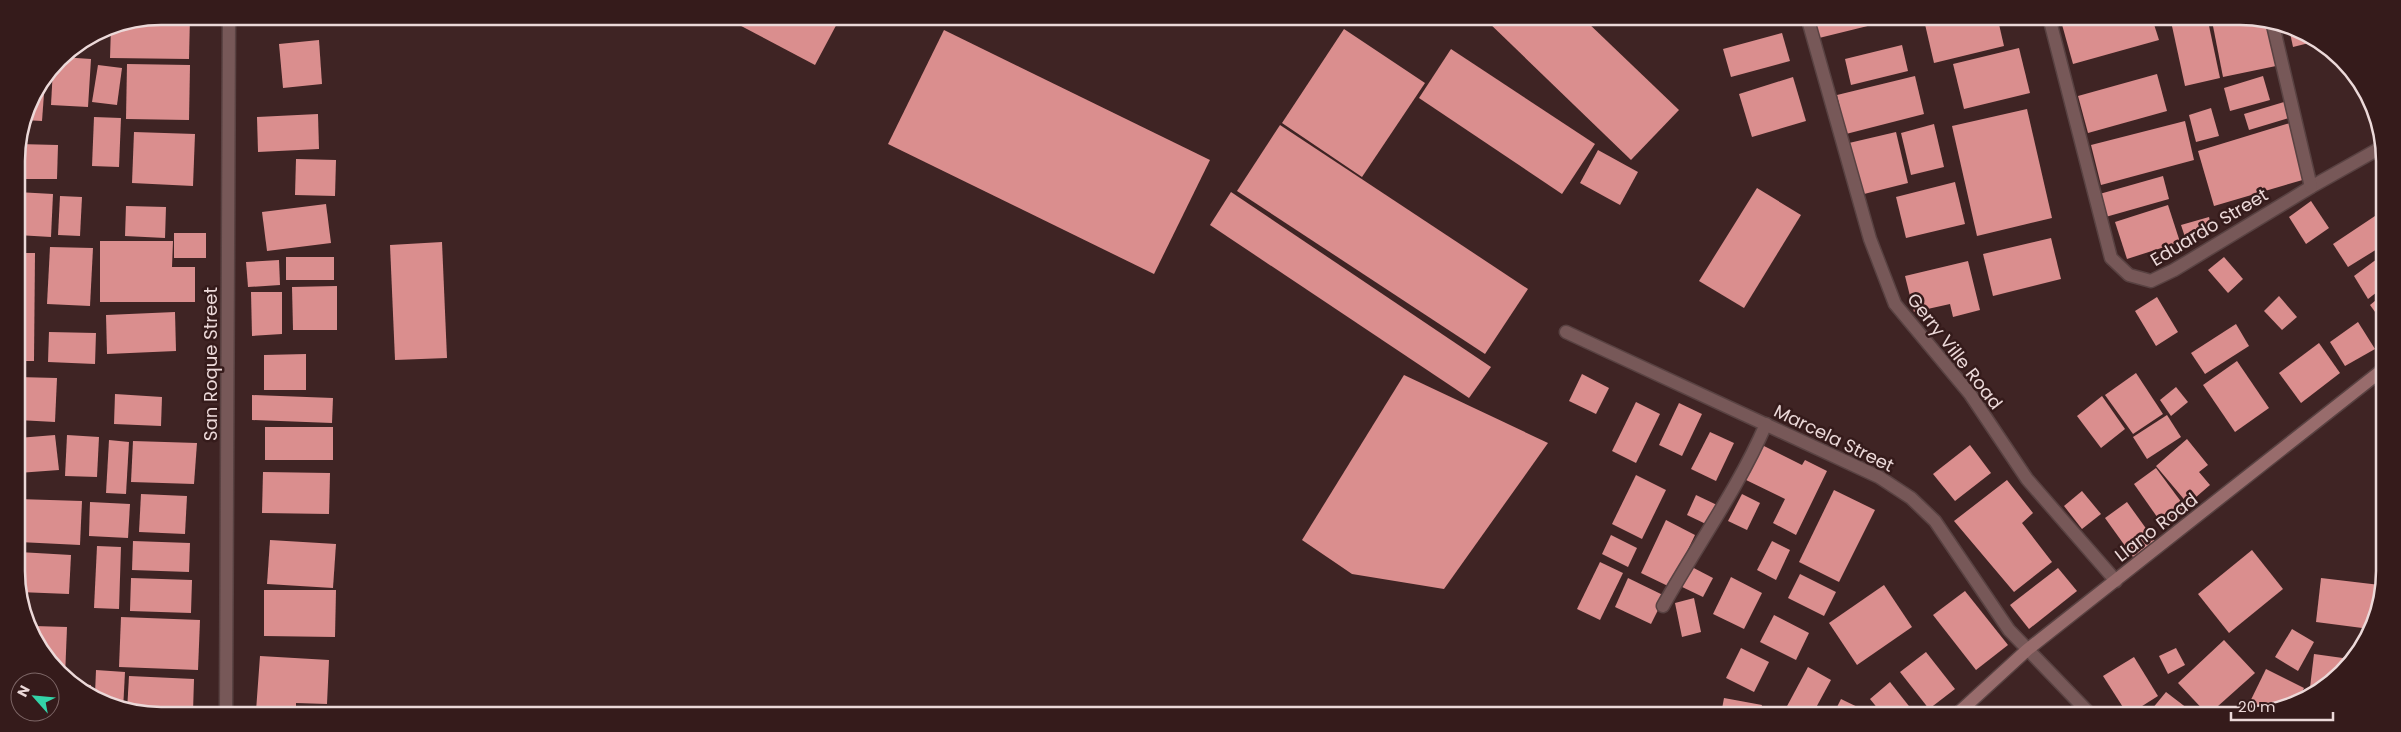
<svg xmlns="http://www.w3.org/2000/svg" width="2401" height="732" viewBox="0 0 2401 732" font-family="Poppins,sans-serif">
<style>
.building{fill:#da8e8e}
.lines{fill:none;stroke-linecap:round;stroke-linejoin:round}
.street-casing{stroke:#594242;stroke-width:15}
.secondary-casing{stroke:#594242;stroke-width:15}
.street{stroke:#775858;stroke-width:12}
.secondary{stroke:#986c6c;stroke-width:12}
.labels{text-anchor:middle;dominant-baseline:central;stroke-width:5;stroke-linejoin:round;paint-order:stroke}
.street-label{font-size:18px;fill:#ecd9d9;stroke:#351b1b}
.rim{fill:none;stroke:#ecd9d9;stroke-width:2.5}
</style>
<rect width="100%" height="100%" fill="#3f2424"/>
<g class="building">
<polygon points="161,16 190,16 189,59 110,58 111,26"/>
<polygon points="726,18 840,18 815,65"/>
<polygon points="1485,19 1585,20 1679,110 1631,160"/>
<polygon points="1814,20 1888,20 1888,21 1819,38"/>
<polygon points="1924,20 1998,20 2004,46 1934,63"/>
<polygon points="2061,21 2153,21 2159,40 2073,64"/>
<polygon points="2195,21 2208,21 2220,78 2185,86 2172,26"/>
<polygon points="2212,21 2266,21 2276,66 2223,77"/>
<polygon points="2289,28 2313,42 2293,47"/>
<polygon points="1344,29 1425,83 1362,177 1282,123"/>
<polygon points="944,30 1210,160 1154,274 888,144"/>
<polygon points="1782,33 1790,61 1731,77 1723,49"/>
<polygon points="319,40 322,84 283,88 279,44"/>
<polygon points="1902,45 1908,71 1851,85 1845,59"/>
<polygon points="2019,48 2030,93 1964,109 1953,64"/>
<polygon points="1451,49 1595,144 1562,194 1419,98"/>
<polygon points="61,57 91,59 88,107 51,105 53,68"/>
<polygon points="127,64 190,65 189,120 126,119"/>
<polygon points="98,65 122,68 117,105 92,102"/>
<polygon points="2157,74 2167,111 2088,133 2078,96"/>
<polygon points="1915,76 1924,114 1846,134 1837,95"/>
<polygon points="2263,76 2270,100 2230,111 2224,88"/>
<polygon points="1793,77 1806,121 1752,137 1739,94"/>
<polygon points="45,80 42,121 24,120 27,106"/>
<polygon points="2284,102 2289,118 2249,130 2244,114"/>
<polygon points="2211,108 2219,136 2196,142 2189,115"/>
<polygon points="2027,109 2052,218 1977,236 1952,126"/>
<polygon points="318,114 319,149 258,152 257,117"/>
<polygon points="94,117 121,118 119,167 92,166"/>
<polygon points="2185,121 2194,160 2101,185 2091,145"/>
<polygon points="2290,123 2306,179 2214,206 2198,151"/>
<polygon points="1934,124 1944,167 1911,175 1901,133"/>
<polygon points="1280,125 1528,289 1485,354 1237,191"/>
<polygon points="134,132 195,134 193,186 132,183"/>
<polygon points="1896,132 1908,183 1860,195 1849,143"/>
<polygon points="18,144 58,145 57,179 17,179"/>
<polygon points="1598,150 1638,172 1620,205 1580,183"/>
<polygon points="296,159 336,160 335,196 295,195"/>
<polygon points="2163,176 2169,199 2102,218 2096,195"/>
<polygon points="1955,182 1965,224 1906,238 1896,197"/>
<polygon points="1757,188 1801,215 1744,308 1699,281"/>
<polygon points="17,192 53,194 51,237 17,235"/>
<polygon points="1231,192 1491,367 1469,398 1210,225"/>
<polygon points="60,196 82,197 80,236 58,235"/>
<polygon points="2311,201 2329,228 2306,244 2289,217"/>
<polygon points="326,204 331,243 267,251 262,212"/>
<polygon points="2168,205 2180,242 2127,259 2115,222"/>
<polygon points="126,206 166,207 165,238 125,236"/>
<polygon points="2375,216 2382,228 2382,246 2348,267 2333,244"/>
<polygon points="2209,217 2212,230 2185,237 2181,225"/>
<rect x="174" y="233" width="32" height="25"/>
<polygon points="2051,238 2061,279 1993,296 1983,254"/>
<polygon points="100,241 173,241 172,267 195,267 195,302 100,302"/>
<polygon points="442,242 447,358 395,360 390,245"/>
<polygon points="50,247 93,248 90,306 47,304"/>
<polygon points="17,253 35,253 34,361 18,361"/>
<polygon points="2381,256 2381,289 2368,299 2354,276"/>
<rect x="286" y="257" width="48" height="23"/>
<polygon points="2224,257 2243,279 2228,293 2208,270"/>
<polygon points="279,260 280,285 248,287 246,262"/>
<polygon points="1968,261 1980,310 1953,317 1950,304 1914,312 1905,276"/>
<polygon points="337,286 337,330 293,330 292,287"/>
<polygon points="251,292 282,292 282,334 252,336"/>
<polygon points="2279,296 2297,317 2282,330 2264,311"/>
<polygon points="2381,296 2381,320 2370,305"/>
<polygon points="2157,297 2178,332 2156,346 2135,311"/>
<polygon points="175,312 176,351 107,354 106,315"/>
<polygon points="2358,322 2375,349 2345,366 2330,342"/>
<polygon points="2236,324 2249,346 2205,374 2191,353"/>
<polygon points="49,332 96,333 95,364 48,362"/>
<polygon points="2319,343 2340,373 2301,403 2279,373"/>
<polygon points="306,354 306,390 264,390 264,355"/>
<polygon points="2237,361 2269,408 2235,432 2203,385"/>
<polygon points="2136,373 2163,414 2133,434 2105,395"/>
<polygon points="1582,374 1609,388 1596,414 1569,401"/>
<polygon points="1404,375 1548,443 1444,589 1352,574 1302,540"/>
<polygon points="18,377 57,378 55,422 18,420"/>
<polygon points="2176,387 2188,402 2171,416 2160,400"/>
<polygon points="115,394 162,397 161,426 114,424"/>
<polygon points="252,395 333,398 332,423 252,420"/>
<polygon points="2102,396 2125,429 2101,448 2077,416"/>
<polygon points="1636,402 1660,414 1636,463 1612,451"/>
<polygon points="1679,403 1702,414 1682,456 1659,445"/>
<polygon points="2167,415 2181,437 2147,459 2133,437"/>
<rect x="265" y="427" width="68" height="33"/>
<polygon points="1710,432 1734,443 1716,481 1691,469"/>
<polygon points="55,435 59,470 18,473 18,438"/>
<polygon points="67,435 99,437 97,477 65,476"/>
<polygon points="2187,439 2208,465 2199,472 2210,485 2188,504 2156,466"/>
<polygon points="109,440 129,442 126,494 106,493"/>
<polygon points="133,441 197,443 194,484 131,482"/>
<polygon points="1760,444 1802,465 1805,460 1827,471 1796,535 1773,523 1785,499 1744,479"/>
<polygon points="1970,445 1991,473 1955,501 1933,474"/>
<polygon points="2156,468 2185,507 2162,524 2134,484"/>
<polygon points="263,472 330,473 329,514 262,513"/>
<polygon points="1636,475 1666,490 1642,539 1612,524"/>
<polygon points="2007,480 2033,513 2022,523 2052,562 2014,592 1954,521"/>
<polygon points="1834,490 1875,510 1839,582 1799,562"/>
<polygon points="2082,491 2101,514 2082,529 2064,506"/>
<polygon points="141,494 187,496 185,534 139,532"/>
<polygon points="1742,494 1760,503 1747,530 1728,521"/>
<polygon points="1696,495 1717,505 1708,525 1687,515"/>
<polygon points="18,499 82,501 80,545 19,542"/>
<polygon points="90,502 130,504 128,538 89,536"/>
<polygon points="2127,502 2155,541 2133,557 2105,518"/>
<polygon points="1666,520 1695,535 1670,587 1641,573"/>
<polygon points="1611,535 1637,548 1628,567 1602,554"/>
<polygon points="270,540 336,544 333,588 267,584"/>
<polygon points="133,541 190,543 189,572 132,570"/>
<polygon points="1772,541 1790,550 1776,580 1757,570"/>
<polygon points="97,546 121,547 119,609 94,608"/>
<polygon points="2252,550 2283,589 2229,633 2198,594"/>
<polygon points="19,552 71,555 69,594 19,592"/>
<polygon points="1600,562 1623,573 1600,620 1577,609"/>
<polygon points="1688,565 1713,578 1703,597 1678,585"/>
<polygon points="2058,568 2077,591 2029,629 2010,605"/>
<polygon points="1800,574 1836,592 1824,616 1788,598"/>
<polygon points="1731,577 1762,593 1744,629 1713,614"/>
<polygon points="131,578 192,580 191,613 130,611"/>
<polygon points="1628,578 1665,596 1651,624 1615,607"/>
<polygon points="2321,578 2380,585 2380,608 2370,629 2316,622"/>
<polygon points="1884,585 1912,627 1857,665 1829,623"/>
<polygon points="264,590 336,590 335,637 264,636"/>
<polygon points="1965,591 2008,645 1976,670 1933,615"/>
<polygon points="1694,598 1701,632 1682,637 1675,603"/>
<polygon points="1774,615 1809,633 1796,660 1760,642"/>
<polygon points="121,617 200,620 198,670 119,667"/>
<polygon points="34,626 67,627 65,677 59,673"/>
<polygon points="2292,629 2314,642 2298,671 2275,657"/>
<polygon points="2224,640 2255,673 2208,715 2178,683"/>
<polygon points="1741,648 1769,662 1754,692 1726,678"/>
<polygon points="2176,648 2185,665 2168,674 2159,656"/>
<polygon points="1926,652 1955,689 1929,709 1900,672"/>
<polygon points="2314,654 2350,659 2349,663 2328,686 2309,696"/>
<polygon points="260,656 329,660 327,704 296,703 296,711 256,711"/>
<polygon points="2134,657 2158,696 2128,715 2103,676"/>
<polygon points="1808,667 1831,680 1812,715 1799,714 1786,708"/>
<polygon points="2266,669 2304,688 2297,702 2287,708 2247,715 2244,714"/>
<polygon points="96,670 125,672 123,710 95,694"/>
<polygon points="129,676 194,679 193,711 127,711"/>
<polygon points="1890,682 1916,715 1883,715 1870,699"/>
<polygon points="78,684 91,685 91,692"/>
<polygon points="2166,692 2196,715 2147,715"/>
<polygon points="1724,698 1762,705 1760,714 1721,714"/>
<polygon points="1841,699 1874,715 1833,715"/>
<polygon points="324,707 324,711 301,711 301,708"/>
</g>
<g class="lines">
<defs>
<g id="street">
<polyline points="1808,20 1870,239 1895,304 1970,394 2027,479 2116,581"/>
<polyline points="2050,21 2111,258 2129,275 2151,281 2174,270 2311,187 2382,147"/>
<polyline points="2272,21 2311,187"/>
<polyline points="1566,332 1879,477 1911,498 1935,521 2009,630 2091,715"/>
<path d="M1663,606C1697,545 1738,489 1766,424"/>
<polyline points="226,711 229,16"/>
</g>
<polyline id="secondary" points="1956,715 2027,650 2381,371"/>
</defs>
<use href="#street" class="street-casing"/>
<use href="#secondary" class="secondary-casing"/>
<use href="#street" class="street"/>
<use href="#secondary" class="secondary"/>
</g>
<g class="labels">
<g class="street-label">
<text transform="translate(2209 227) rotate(-31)">Eduardo Street</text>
<text transform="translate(1955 351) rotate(52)">Gerry Ville Road</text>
<text transform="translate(210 364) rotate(-90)">San Roque Street</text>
<text transform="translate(1834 438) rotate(26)">Marcela Street</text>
<text transform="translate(2156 527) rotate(-38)">Llano Road</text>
</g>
</g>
<path d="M0 0H2401V732H0ZM161 25H2240A136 136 0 0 1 2376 161V571A136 136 0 0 1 2240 707H161A136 136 0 0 1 25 571V161A136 136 0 0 1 161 25Z" fill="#351b1b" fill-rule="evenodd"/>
<path class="rim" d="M161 25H2240A136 136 0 0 1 2376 161V571A136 136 0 0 1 2240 707H161A136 136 0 0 1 25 571V161A136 136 0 0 1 161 25Z"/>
<g transform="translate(35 697) rotate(297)"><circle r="24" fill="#351b1b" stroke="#7e6767"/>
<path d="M0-4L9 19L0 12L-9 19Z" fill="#33d4a8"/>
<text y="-8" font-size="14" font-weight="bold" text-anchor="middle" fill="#ecd9d9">N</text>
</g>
<path d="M2231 712v8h102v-8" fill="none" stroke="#ecd9d9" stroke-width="2.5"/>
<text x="2238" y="712" font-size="15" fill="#ecd9d9" stroke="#351b1b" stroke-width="4" paint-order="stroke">20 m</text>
</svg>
